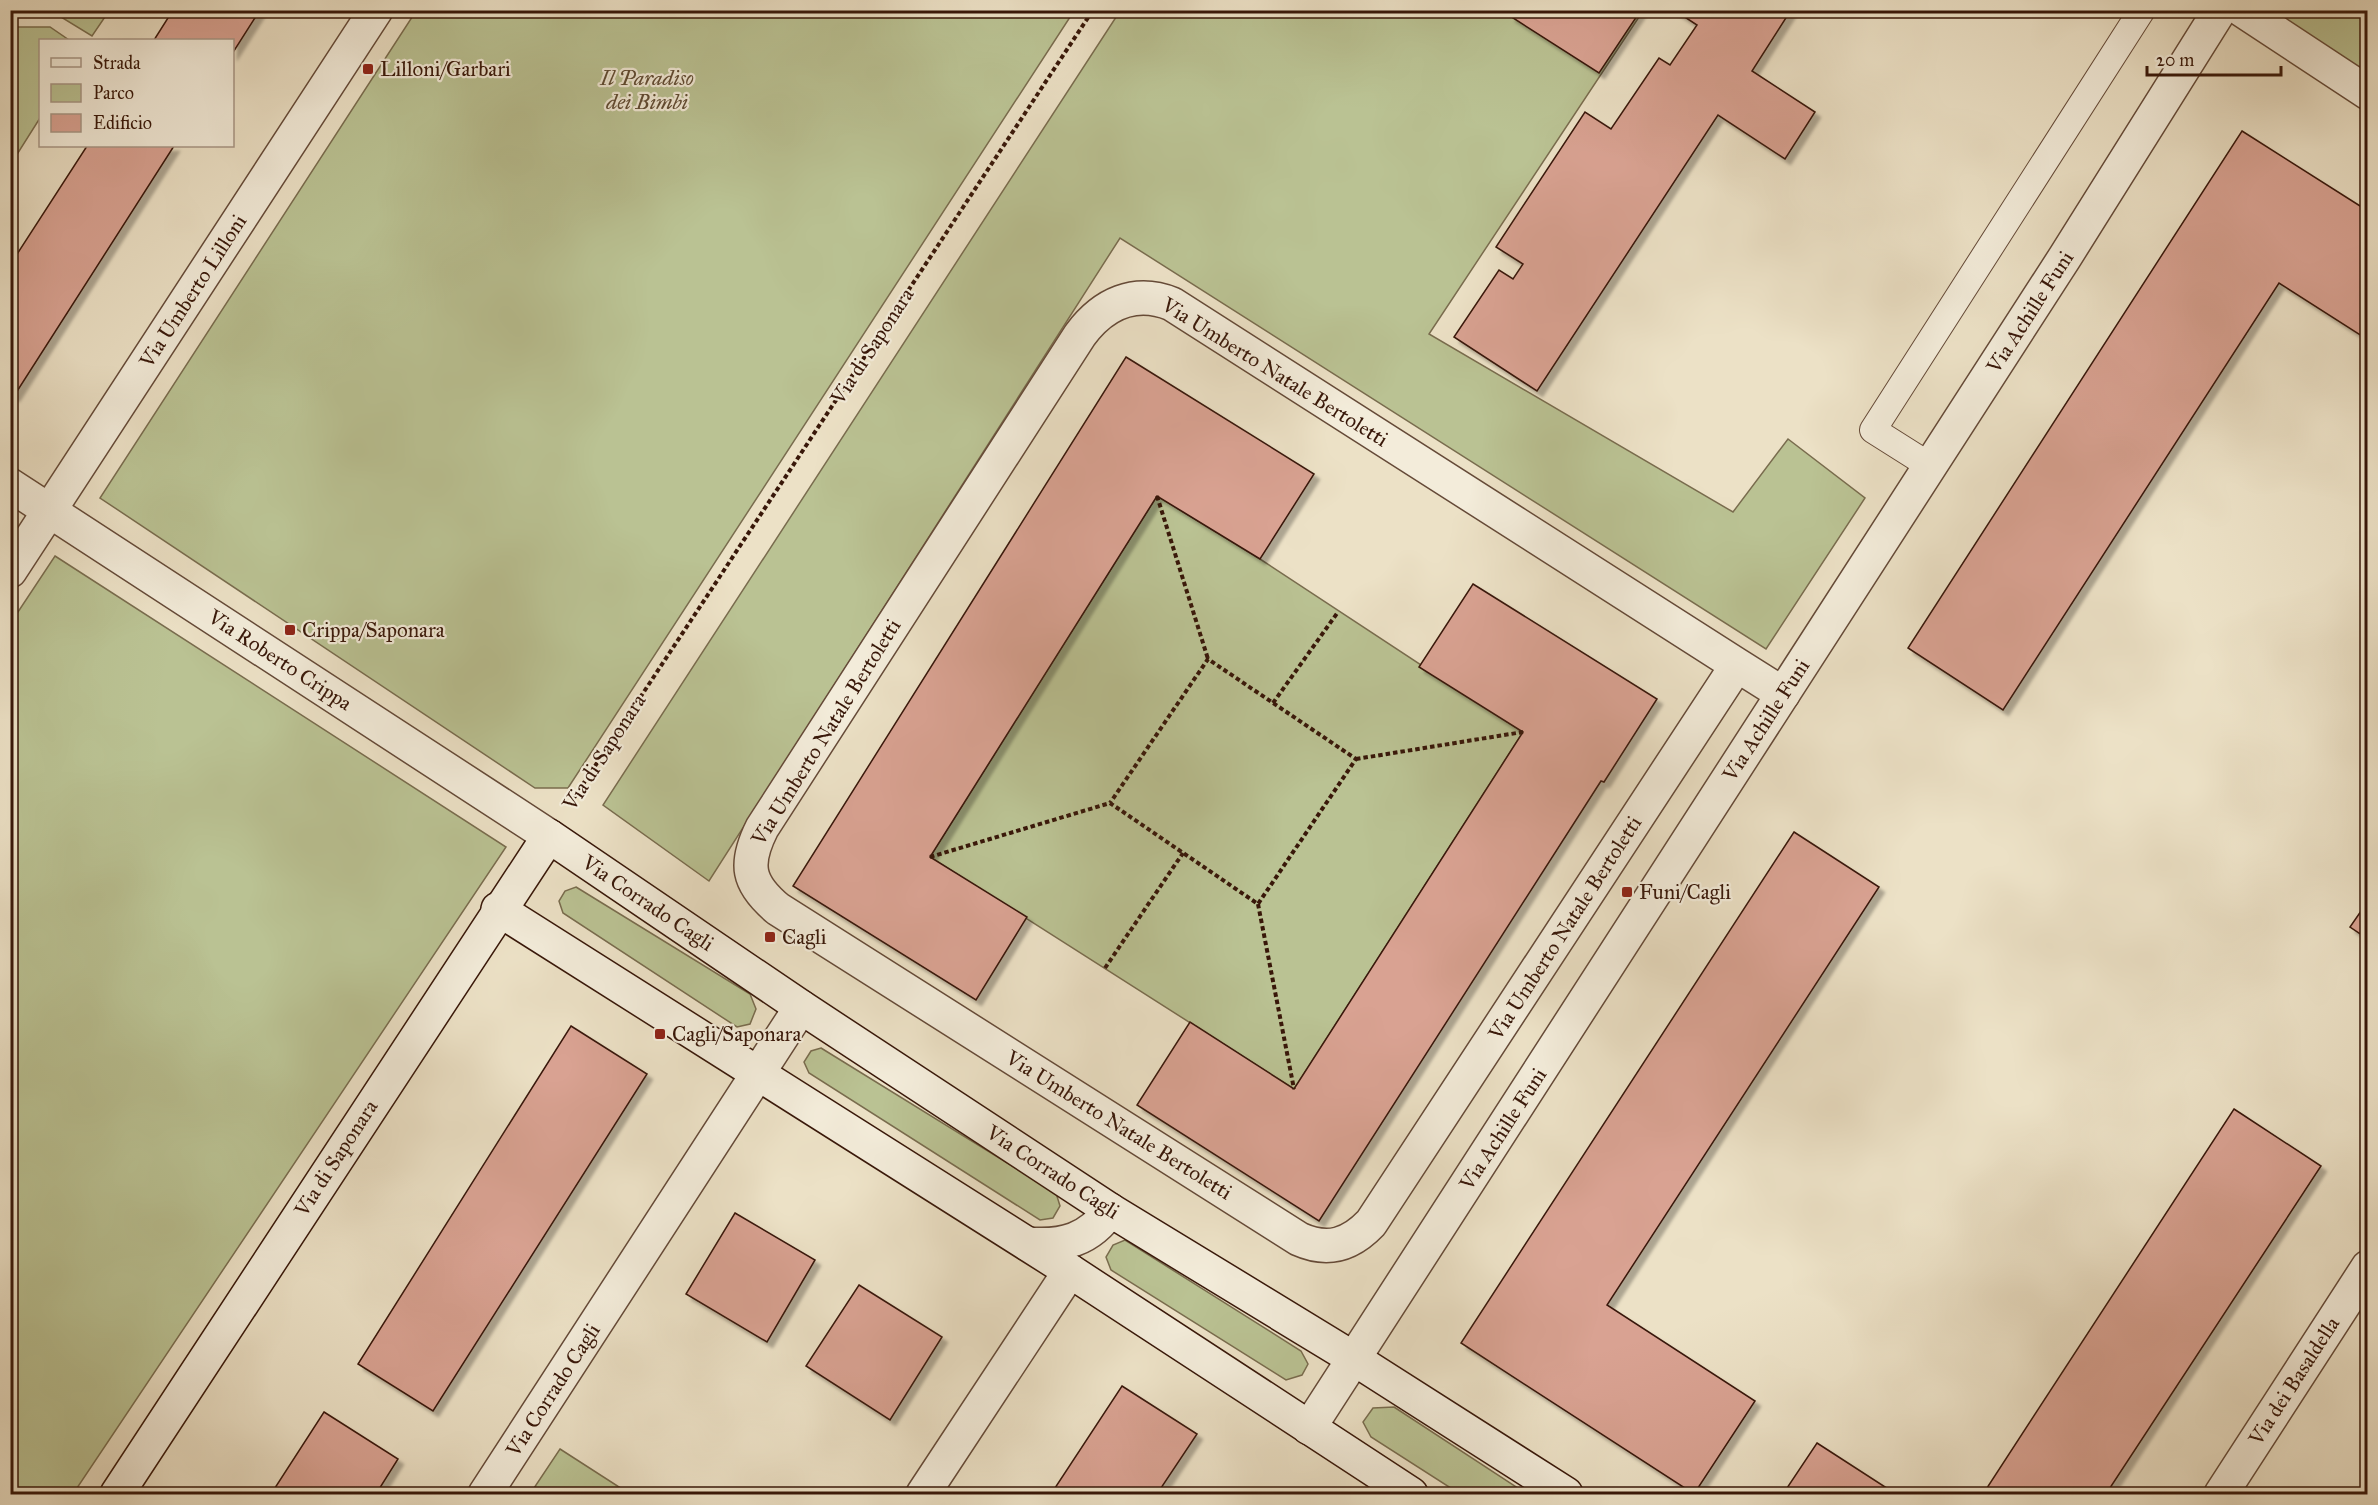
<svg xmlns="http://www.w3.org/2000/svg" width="2378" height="1505" viewBox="0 0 2378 1505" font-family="'IM FELL Great Primer',serif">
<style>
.green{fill:#bac293;stroke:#796c4e;stroke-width:1.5}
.building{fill:#d9a292;stroke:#381709;stroke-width:1.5;filter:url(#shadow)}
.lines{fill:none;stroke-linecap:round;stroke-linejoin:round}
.lane-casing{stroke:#654a38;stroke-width:28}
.street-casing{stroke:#654a38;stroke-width:36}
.secondary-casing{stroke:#381709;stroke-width:36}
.path{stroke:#381709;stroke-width:4;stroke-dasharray:4.5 3;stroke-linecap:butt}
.lane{stroke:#f3ecda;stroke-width:26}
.street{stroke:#f3ecda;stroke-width:33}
.secondary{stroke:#f3ecda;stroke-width:33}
.poi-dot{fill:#8f2418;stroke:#f3ecda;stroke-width:2}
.labels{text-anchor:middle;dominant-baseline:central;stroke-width:4.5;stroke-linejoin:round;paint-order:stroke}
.poi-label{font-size:21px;fill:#381709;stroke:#f3ecda;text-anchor:start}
.park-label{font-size:21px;font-style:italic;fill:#5f4a32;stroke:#f3ecda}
.street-label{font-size:21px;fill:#381709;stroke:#f3ecda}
</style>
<defs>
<filter id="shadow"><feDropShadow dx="5.5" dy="5.5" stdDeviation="1.5" flood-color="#0004"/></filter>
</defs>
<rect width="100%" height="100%" fill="#ece1c6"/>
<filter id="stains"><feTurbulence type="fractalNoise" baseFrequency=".00333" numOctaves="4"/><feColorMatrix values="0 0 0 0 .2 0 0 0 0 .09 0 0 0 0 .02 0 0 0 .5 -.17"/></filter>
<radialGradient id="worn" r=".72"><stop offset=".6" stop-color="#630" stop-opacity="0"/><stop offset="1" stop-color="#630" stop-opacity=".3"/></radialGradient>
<g class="green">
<polygon points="54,11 109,11 92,36 56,14"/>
<polygon points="416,11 1074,11 568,788 535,788 100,498"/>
<polygon points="1120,11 1643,11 1429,334 1733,512 1788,439 1865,498 1766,649 1120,238 709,881 603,805"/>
<polygon points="2259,11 2367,11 2367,81"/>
<polygon points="11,27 50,27 69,40 40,40 40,118 11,164"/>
<polygon points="1157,496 1260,559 1523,732 1294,1089 930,857"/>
<polygon points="55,556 506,847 73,1494 11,1494 10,624"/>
<polygon points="576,887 750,994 756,1009 750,1024 737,1027 563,913 559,901 565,891"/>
<polygon points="821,1048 1056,1193 1060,1206 1053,1218 1040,1220 809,1073 804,1062 811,1051"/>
<polygon points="1125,1240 1301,1351 1308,1364 1302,1375 1286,1380 1111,1270 1106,1257 1113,1245"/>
<polygon points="1394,1407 1527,1494 1460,1494 1371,1437 1363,1422 1373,1408"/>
<polygon points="560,1449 630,1494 530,1494"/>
</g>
<g class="building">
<polygon points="173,10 260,10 232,54 232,40 154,40"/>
<polygon points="1514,10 1641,10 1599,73 1510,16"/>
<polygon points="1674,10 1791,10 1752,71 1815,112 1785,159 1718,115 1537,391 1454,337 1499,270 1513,279 1523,264 1496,247 1585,112 1611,129 1659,58 1670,65 1697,25"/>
<polygon points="2242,131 2368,211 2368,340 2279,283 2003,710 1908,648"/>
<polygon points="87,146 174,146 14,396 10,394 10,265"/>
<polygon points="1126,357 1314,474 1260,559 1157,496 930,857 1027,917 976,1000 793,886"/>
<polygon points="1473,584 1657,699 1604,782 1601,781 1319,1221 1137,1105 1190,1022 1294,1089 1523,732 1419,667"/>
<polygon points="1794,832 1879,887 1607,1305 1755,1401 1694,1494 1461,1343"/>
<polygon points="2368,901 2368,939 2350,927"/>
<polygon points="571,1026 647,1074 433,1411 358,1364"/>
<polygon points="2234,1109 2321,1166 2106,1494 1983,1494"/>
<polygon points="735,1213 815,1260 767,1342 686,1294"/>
<polygon points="859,1285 942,1337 890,1420 806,1366"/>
<polygon points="1122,1386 1197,1434 1157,1494 1051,1494"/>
<polygon points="324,1412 398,1459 376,1494 271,1494"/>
<polygon points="1817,1443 1896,1494 1783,1494"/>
</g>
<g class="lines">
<defs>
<polyline id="lane" points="1930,466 1873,430 2142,10"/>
<g id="street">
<polyline points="2242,10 2368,93"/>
<polyline points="10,485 549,836"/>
<polyline points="10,571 376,10"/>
<path d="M1737,665L1371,1223C1350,1245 1328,1252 1299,1239L778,909C747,883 744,864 762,828L1080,335C1103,304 1135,289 1172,304L1737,665L1783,694"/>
<path d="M1028,1244C1062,1247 1090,1240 1110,1210"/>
<polyline points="1309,1428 2065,257 2220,10"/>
<polyline points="485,1494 801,1007"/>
<polyline points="923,1494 1070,1271"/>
<polyline points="2221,1494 2368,1267"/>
</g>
<g id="secondary">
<polyline points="498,909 1070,1271 1411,1494"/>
<polyline points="117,1494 549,836 801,1007 1110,1210 1356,1360 1566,1494"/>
</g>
</defs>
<use href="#lane" class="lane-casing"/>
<use href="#street" class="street-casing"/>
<use href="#secondary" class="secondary-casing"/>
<g class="path">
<polyline points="1157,496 1208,659"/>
<polyline points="1273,703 1338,612"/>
<polyline points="1356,759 1523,732"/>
<polyline points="570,804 1093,10"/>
<polyline points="930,857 1110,803 1258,904 1356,759 1208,659 1110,803"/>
<polyline points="1258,904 1294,1089"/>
<polyline points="1105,968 1183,853"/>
</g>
<use href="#lane" class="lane"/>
<use href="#street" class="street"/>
<use href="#secondary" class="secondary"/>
</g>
<g class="poi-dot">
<rect x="362" y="63" width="12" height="12" rx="3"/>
<rect x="284" y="624" width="12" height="12" rx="3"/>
<rect x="1621" y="886" width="12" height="12" rx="3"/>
<rect x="764" y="931" width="12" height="12" rx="3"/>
<rect x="654" y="1028" width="12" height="12" rx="3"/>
</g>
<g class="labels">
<g class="poi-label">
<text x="380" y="69">Lilloni/Garbari</text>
<text x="302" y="630">Crippa/Saponara</text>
<text x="1639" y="892">Funi/Cagli</text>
<text x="782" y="937">Cagli</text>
<text x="672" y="1034">Cagli/Saponara</text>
</g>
<g class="park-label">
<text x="647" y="78">Il Paradiso<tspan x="647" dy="24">dei Bimbi</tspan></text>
</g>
<g class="street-label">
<text transform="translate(193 291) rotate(-57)">Via Umberto Lilloni</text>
<text transform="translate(2030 312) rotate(-57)">Via Achille Funi</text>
<text transform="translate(872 346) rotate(-57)">Via di Saponara</text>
<text transform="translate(1275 372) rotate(32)">Via Umberto Natale Bertoletti</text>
<text transform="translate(280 660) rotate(33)">Via Roberto Crippa</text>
<text transform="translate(1766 720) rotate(-57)">Via Achille Funi</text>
<text transform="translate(826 732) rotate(-58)">Via Umberto Natale Bertoletti</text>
<text transform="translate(604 752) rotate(-57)">Via di Saponara</text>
<text transform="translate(648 903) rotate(34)">Via Corrado Cagli</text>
<text transform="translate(1565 928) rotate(-57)">Via Umberto Natale Bertoletti</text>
<text transform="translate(1119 1125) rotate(32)">Via Umberto Natale Bertoletti</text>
<text transform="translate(1503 1129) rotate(-57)">Via Achille Funi</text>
<text transform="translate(336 1158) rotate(-57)">Via di Saponara</text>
<text transform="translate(1053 1172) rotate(33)">Via Corrado Cagli</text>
<text transform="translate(2294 1381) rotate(-57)">Via dei Basaldella</text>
<text transform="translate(553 1390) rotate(-57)">Via Corrado Cagli</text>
</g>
</g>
<rect width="2378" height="1505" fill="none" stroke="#ece1c6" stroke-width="36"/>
<rect x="12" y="12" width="2354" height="1481" fill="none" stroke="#381709" stroke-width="3"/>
<rect x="18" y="18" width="2342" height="1469" fill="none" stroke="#381709" stroke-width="1.5"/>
<rect x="39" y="39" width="195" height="108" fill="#f3ecda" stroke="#a89786" stroke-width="1.5"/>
<rect x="51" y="58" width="30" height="9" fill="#f3ecda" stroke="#a89786" stroke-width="1.5"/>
<text x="93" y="69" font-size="18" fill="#381709">Strada</text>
<rect x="51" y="84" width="30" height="18" fill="#bac293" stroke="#a89786" stroke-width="1.5"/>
<text x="93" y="99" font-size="18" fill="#381709">Parco</text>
<rect x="51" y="114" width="30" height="18" fill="#d9a292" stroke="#a89786" stroke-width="1.5"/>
<text x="93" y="129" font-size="18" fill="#381709">Edificio</text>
<path d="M2147 66v9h134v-9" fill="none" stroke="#381709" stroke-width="3"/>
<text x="2156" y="66" font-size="18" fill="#381709" stroke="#f3ecda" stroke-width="4.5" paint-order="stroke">20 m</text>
<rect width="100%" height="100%" filter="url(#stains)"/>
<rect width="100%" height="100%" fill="url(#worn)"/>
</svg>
